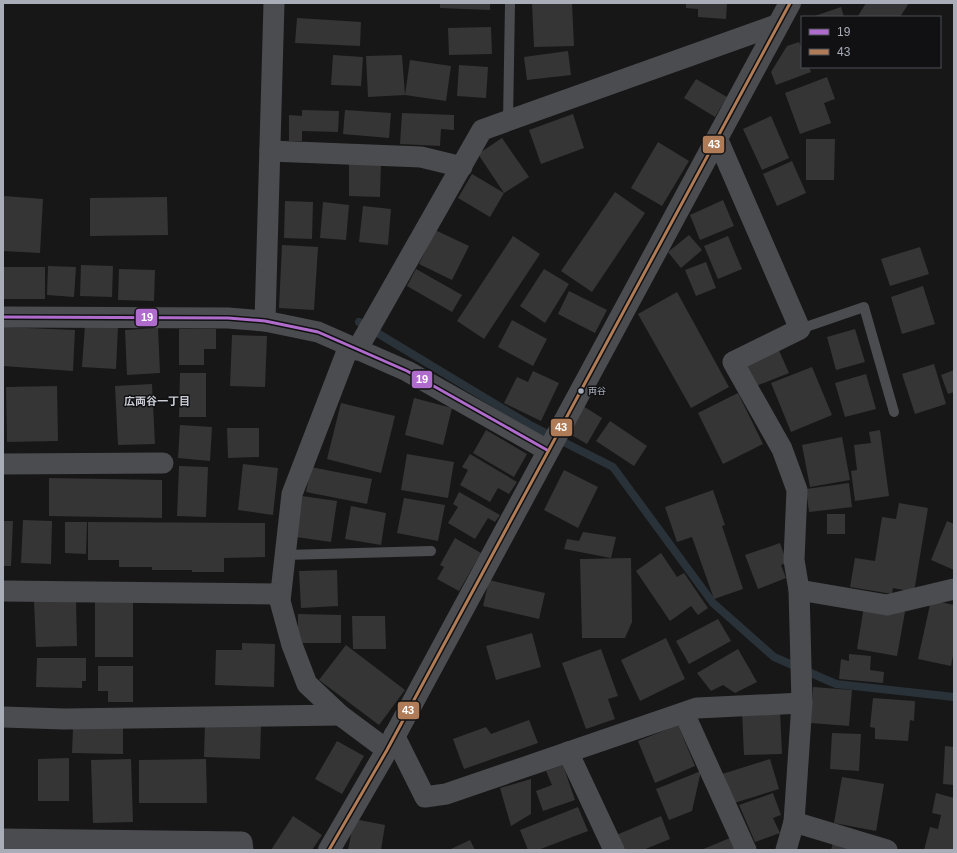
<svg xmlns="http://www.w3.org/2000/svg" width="957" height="853" viewBox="0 0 957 853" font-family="Helvetica,'Noto Sans JP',sans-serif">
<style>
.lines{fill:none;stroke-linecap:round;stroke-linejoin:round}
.stream{stroke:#2a3239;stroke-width:8}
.building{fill:#353536}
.service{stroke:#4b4c50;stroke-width:10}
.minor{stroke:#4b4c50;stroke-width:21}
.tertiary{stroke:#4b4c50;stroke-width:22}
.bus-1-casing{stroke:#111113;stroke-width:6}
.bus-2-casing{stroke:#111113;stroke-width:6}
.bus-1{stroke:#b06ccc;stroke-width:3}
.bus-2{stroke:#b07c57;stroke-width:3}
.bus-dot{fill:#a8adb8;stroke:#111113;stroke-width:1.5}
.labels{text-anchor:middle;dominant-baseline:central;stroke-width:3;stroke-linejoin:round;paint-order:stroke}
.bus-label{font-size:9px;fill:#a8adb8;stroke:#111113;text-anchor:start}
.neighbourhood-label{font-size:11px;font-weight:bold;fill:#c9ccd4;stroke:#111113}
.line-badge{stroke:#111113;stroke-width:1.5}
.badge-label{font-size:11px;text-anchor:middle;font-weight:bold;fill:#fff}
</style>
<rect width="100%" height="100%" fill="#171717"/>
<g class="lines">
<polyline class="stream" points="359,322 530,425 613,467 713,603 774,657 836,684 954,697"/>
</g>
<g class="building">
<polygon points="440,3 490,3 490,10 440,8"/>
<polygon points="532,3 572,3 574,46 534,47"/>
<polygon points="686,3 727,3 726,19 698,17 698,9 686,8"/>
<polygon points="866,3 909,3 900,17 859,17 858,16"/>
<polygon points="841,7 844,17 812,17"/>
<polygon points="297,18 361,22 360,46 295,43"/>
<polygon points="491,27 492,54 449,55 448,28"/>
<polygon points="799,42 802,49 802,67 809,67 811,72 776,85 771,72 787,46"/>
<polygon points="568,51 571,75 527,80 524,57"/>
<polygon points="333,55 363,57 361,86 331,85"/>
<polygon points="402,55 405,95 410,60 451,66 446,101 405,95 368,97 366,56"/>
<polygon points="459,65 488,67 486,98 457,96"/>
<polygon points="827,77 835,99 824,103 831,123 800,134 785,93"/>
<polygon points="696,79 727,97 715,117 684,98"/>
<polygon points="302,110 339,111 338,132 302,131 302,141 289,141 289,115 302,116"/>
<polygon points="345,110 391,113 389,138 343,134"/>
<polygon points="402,113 454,115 454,130 441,129 440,146 400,144"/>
<polygon points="573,114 584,148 541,164 529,130"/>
<polygon points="771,116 789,158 762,170 743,129"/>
<polygon points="502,138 529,177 504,193 478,154"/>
<polygon points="806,139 835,139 834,180 806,180"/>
<polygon points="658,142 689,161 662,206 631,188"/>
<polygon points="792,161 806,193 777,206 763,174"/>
<polygon points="349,163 381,163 380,197 349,196"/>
<polygon points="472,174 504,193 490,217 458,198"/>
<polygon points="615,192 645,213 592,292 561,271"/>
<polygon points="4,196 43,199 40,253 3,251"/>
<polygon points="167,197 168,235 90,236 90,198"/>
<polygon points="723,200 734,226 700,240 690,215"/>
<polygon points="285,201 313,202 312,239 284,238"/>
<polygon points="323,202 349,205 346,240 320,238"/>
<polygon points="363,206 391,209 388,245 359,242"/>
<polygon points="435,230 469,246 452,280 419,264"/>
<polygon points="689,235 702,250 681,268 668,252"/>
<polygon points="513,236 540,254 484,339 457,321"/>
<polygon points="728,236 742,269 718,279 704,246"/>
<polygon points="282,245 318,247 314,310 279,308"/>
<polygon points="920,247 929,274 890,286 881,259"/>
<polygon points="706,262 716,288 696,296 685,270"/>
<polygon points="81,265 113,266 112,297 80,296"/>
<polygon points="48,266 76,267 74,297 47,295"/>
<rect x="3" y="267" width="42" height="32"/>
<polygon points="119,269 155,270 154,301 118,300"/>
<polygon points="416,269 462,295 452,312 407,286"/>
<polygon points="544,269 569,284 545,323 520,306"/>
<polygon points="923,286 935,324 902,334 891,297"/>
<polygon points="569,291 607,310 595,333 558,314"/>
<polygon points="677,292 729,387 691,408 638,314"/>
<polygon points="512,320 547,339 533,366 498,347"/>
<polygon points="85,325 118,327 116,369 82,367"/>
<polygon points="3,327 75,330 73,371 3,366"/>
<polygon points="158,328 160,373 127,375 125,330"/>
<polygon points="179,329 216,329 216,349 204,349 204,365 179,365"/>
<polygon points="855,329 865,362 836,370 827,337"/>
<polygon points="232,335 267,336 265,387 230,386"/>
<polygon points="777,346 789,373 751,388 740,361"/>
<polygon points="934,364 946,404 915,414 902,374"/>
<polygon points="812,367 832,415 791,432 771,383"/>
<polygon points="954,370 954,392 948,394 941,375"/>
<polygon points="533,371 559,383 541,421 504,403 517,377 528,382"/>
<polygon points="180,373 206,373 206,417 179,417"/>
<polygon points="866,374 876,409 845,417 835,383"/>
<polygon points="152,384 155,444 118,445 115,386"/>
<polygon points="57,386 58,441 7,442 6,387"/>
<polygon points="738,393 763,444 723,464 698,413"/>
<polygon points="414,398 452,408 443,445 405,435"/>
<polygon points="341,403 395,416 381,473 327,459"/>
<polygon points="583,406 602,418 587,444 568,433"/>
<polygon points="610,421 647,446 634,466 596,441"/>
<polygon points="180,425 212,427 210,461 178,458"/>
<polygon points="227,428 259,428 259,457 228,458"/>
<polygon points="486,430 527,454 514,477 473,453"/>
<polygon points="880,430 889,496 855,501 851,471 857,470 854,445 871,443 869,432"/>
<polygon points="842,437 850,480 810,487 802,445"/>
<polygon points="407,454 454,462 448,498 401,490"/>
<polygon points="470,454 517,482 509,494 498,488 490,502 460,485 468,470 462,467"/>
<polygon points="243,464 278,468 273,515 238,510"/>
<polygon points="179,466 208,467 206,517 177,516"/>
<polygon points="311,467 372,479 367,504 306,492"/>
<polygon points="564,470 598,487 578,528 544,510"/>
<polygon points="49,478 162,480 162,518 49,516"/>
<polygon points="849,483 852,507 809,512 806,489"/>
<polygon points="713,490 725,525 722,526 743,589 714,599 692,537 677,542 665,507"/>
<polygon points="459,492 500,515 495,522 488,518 475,539 448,523 458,507 453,504"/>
<polygon points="302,496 337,501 331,542 296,537"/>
<polygon points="404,498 445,505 438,541 397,533"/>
<polygon points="899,503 928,508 914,592 893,588 892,594 850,587 855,558 875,561 882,517 896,519"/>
<polygon points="351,506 386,513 381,545 345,539"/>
<rect x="827" y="514" width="18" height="20"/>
<polygon points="23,520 52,521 51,564 21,563"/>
<polygon points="3,521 13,521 11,566 3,566"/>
<polygon points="947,521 954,524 954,570 931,560"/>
<polygon points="65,522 87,522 86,554 65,553"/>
<polygon points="88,522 265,523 265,557 224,558 224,572 192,572 192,570 152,570 152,567 119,567 119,560 88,560"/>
<polygon points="583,532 616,537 611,558 564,549 567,539 579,541"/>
<polygon points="455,538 481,553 459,591 437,579 444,567 440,565"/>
<polygon points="780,543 787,563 781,565 786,578 758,589 745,555"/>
<polygon points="661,553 677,577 684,573 708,608 698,615 691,606 670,621 636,571"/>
<polygon points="631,558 632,622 625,638 582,638 580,559"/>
<polygon points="337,570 338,606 301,608 299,571"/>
<polygon points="489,580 545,593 539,619 483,606"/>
<polygon points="76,600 77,646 36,647 34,601"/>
<polygon points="931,600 954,605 954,650 951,666 918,659"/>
<rect x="95" y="602" width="38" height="55"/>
<polygon points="864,606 905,612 897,656 857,649"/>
<polygon points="298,614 341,615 341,643 298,643"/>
<polygon points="352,616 385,616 386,649 353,649"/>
<polygon points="718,619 731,641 689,664 676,641"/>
<polygon points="532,633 541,667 496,680 486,646"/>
<polygon points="666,638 685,679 640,701 621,660"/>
<polygon points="242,643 275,644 274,687 215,685 216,650 242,650"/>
<polygon points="346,645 405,690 379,725 319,680"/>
<polygon points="601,649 618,696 608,699 615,719 586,729 562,663"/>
<polygon points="738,649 757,682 735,693 723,685 711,691 697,673"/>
<polygon points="849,654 871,656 870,670 884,672 883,683 839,679 841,659 849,661"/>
<polygon points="37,658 86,658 86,681 82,681 82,688 36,687"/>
<polygon points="98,666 133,666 133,702 108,702 108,691 98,691"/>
<polygon points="813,687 852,690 849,726 811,723"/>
<polygon points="873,698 915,701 914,721 910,720 908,741 875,739 875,728 870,727"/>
<polygon points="780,710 782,754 744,755 742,711"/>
<polygon points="529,720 538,743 464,769 453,739 486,727 491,734"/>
<polygon points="123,722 123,754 72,753 73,729"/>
<polygon points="205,722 261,725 260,759 204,757"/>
<polygon points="678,725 695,766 655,783 638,741"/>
<polygon points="832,733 861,734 859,771 830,769"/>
<polygon points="337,741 364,756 342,794 315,779"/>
<polygon points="945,746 954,747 954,785 943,784"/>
<polygon points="69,758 69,801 38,801 38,759"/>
<polygon points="131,759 133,822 93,823 91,760"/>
<polygon points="206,759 207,803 139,803 139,760"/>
<polygon points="770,759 779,789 731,804 722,774"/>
<polygon points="563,765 575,800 543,811 536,791 552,785 546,771"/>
<polygon points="701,771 692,811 669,820 656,789"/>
<polygon points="842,777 884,784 876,831 834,823"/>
<polygon points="531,779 531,814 511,826 500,788"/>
<polygon points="773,793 781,815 773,818 780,833 755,842 739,805"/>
<polygon points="936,793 954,798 954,850 924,850 930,827 938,829 941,815 932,813"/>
<polygon points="578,807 588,831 538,850 528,850 520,830"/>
<polygon points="293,816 322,835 312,850 271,850"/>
<polygon points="661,816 670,839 643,850 620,850 614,836"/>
<polygon points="354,819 385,825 381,850 348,850"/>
<polygon points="730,838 735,850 701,850"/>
<polygon points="470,840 475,850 449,850"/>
<polygon points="833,843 857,850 831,850"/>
</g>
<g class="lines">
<g class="service">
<polyline points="508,121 510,3"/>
<polyline points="800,329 864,307 894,412"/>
<polyline points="285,555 431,551"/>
</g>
<g class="minor">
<polyline points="717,138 800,329 733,362 782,449 797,490 794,560 799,590 802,703 794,822 786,850"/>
<polyline points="270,151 421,157 462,167"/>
<polyline points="3,317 228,318 265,321 318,332 407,371 547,450"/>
<polyline points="265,321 274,3"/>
<polyline points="349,346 292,494 280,601 292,645 307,684 340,715 387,750"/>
<polyline points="357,350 482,130 779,24"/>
<polyline points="3,464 163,463"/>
<polyline points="799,590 887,605 954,589"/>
<polyline points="3,591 280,594"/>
<polyline points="684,713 746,850"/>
<polyline points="3,717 64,719 340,715"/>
<polyline points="394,735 425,797 446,794 697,708 802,703"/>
<polyline points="568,752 614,850"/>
<polyline points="794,822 887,850"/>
<polyline points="3,839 242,842 243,850"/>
</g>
<polyline class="tertiary" points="329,850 387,750 790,3"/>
<defs>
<polyline id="bus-1" points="3,317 228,318 265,321 318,332 407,371 547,450"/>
<polyline id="bus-2" points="329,850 387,750 790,3"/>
</defs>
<use href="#bus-1" class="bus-1-casing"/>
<use href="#bus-2" class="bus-2-casing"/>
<use href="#bus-1" class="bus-1"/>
<use href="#bus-2" class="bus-2"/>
</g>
<circle class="bus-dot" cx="581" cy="391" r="3.5"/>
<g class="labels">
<g class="bus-label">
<text x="588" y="391">両谷</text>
</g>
<g class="neighbourhood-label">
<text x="157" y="401">広両谷一丁目</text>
</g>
</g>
<g class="line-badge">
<rect x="702" y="135" width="23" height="19" rx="4" fill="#b07c57"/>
<rect x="135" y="308" width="23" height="19" rx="4" fill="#b06ccc"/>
<rect x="411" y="370" width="22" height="19" rx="4" fill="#b06ccc"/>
<rect x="550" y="418" width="23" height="19" rx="4" fill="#b07c57"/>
<rect x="397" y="701" width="23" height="19" rx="4" fill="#b07c57"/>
</g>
<g class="badge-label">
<text x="714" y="148">43</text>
<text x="147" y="321">19</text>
<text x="422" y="383">19</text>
<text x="561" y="431">43</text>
<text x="408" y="714">43</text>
</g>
<rect width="957" height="853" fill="none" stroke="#a8adb8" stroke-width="8"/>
<rect x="801" y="16" width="140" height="52" fill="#111113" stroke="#4d4f55"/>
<rect x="809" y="29" width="20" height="6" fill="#b06ccc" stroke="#4d4f55"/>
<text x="837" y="36" font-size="12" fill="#a8adb8">19</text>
<rect x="809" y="49" width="20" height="6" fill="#b07c57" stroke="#4d4f55"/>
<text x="837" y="56" font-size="12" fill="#a8adb8">43</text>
</svg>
